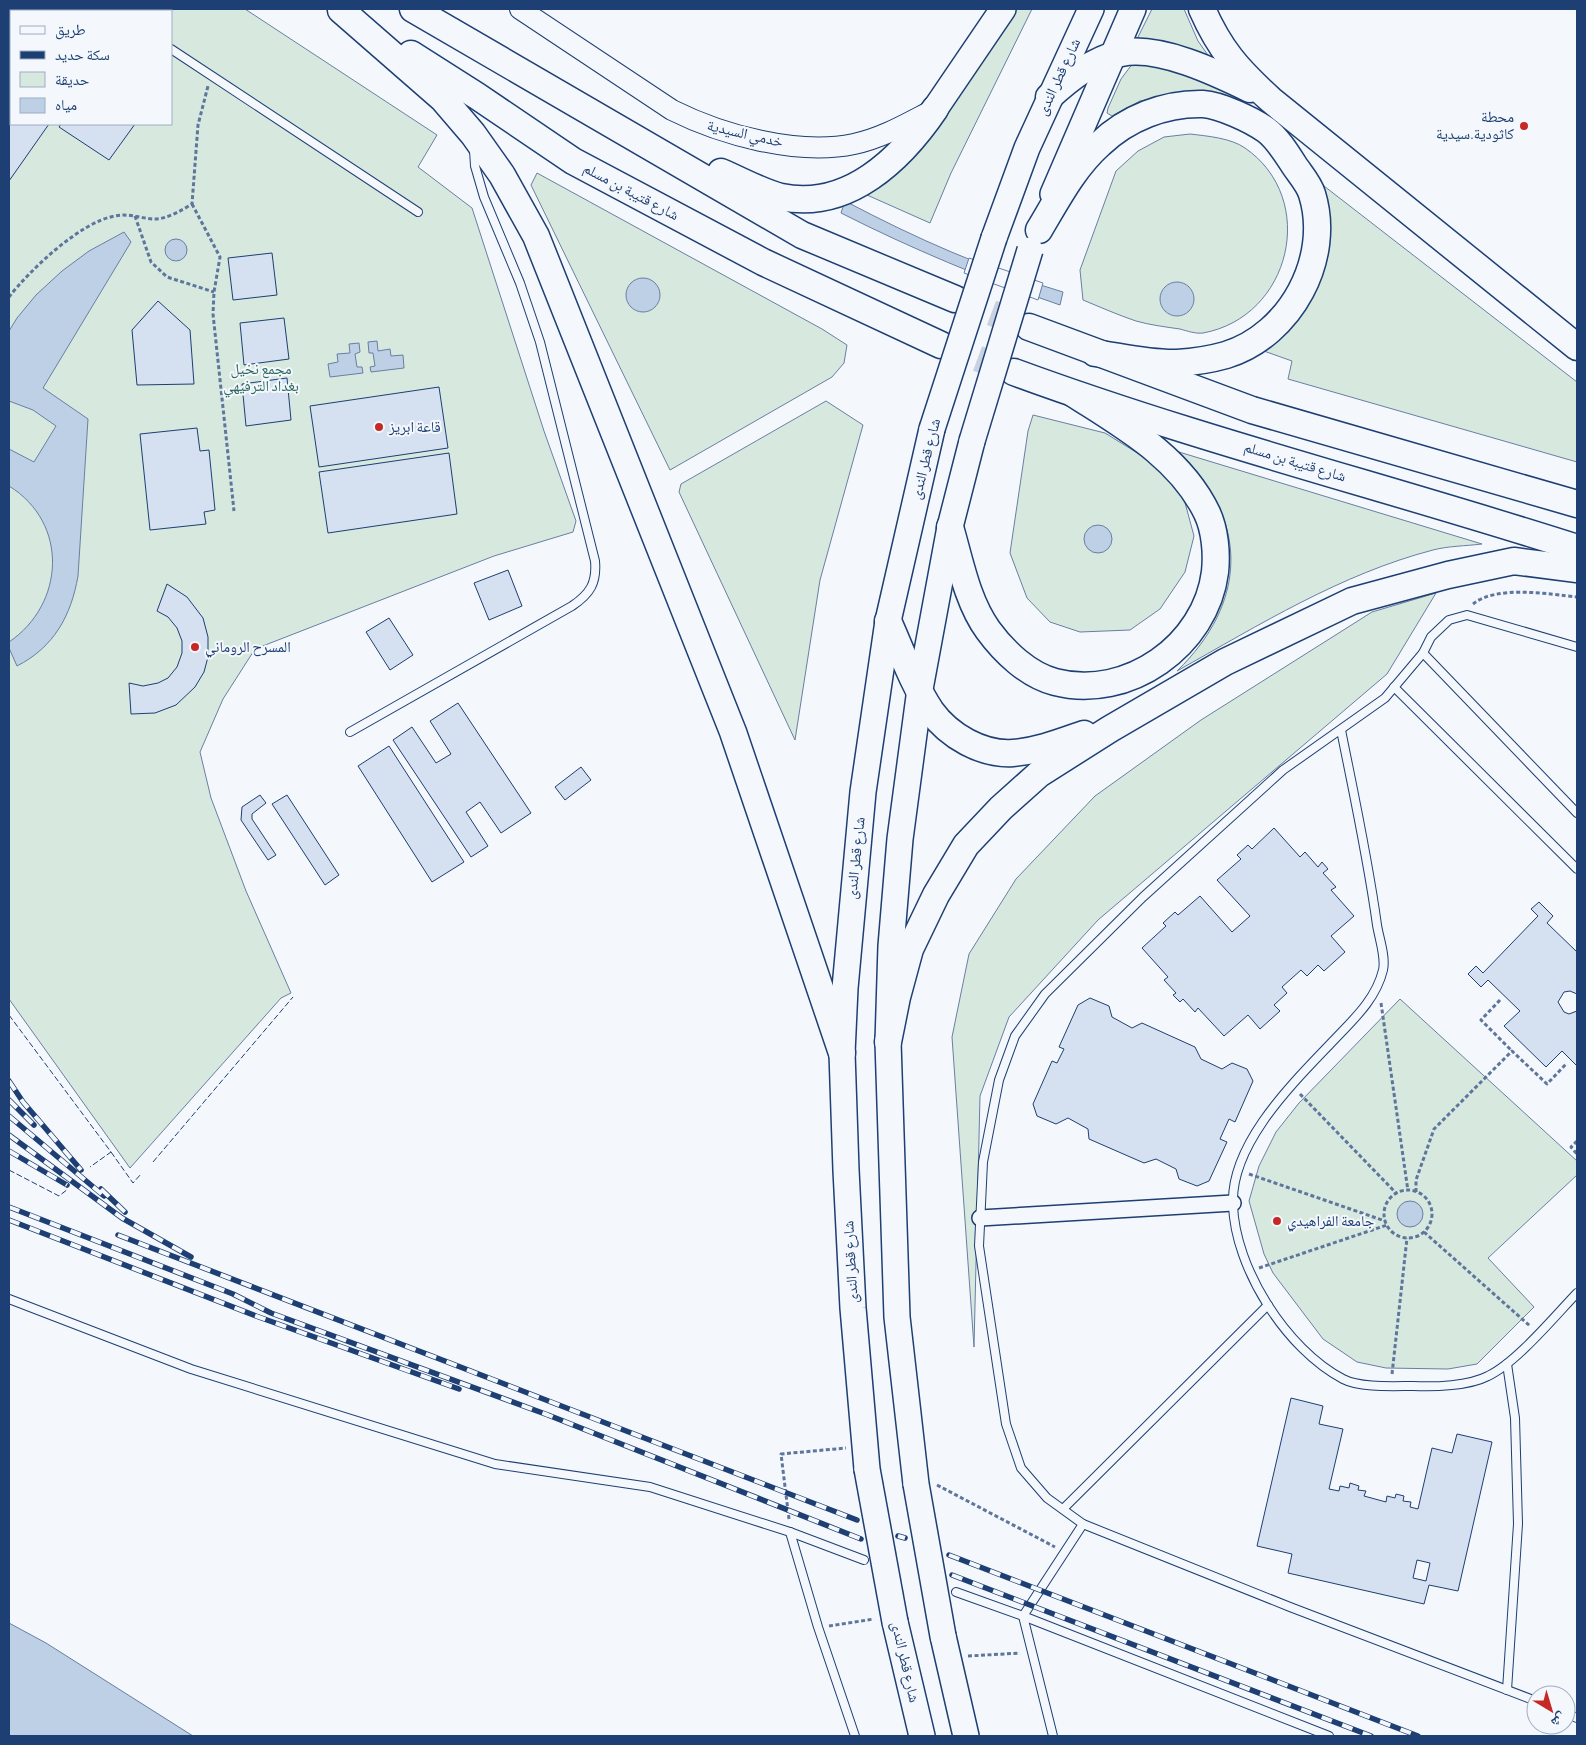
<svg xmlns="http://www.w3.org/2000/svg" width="1586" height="1745" viewBox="0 0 1586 1745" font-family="'Alegreya Sans','Noto Naskh Arabic',sans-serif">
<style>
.green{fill:#d7e8df;stroke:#687fa3;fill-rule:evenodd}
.water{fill:#bed0e5;stroke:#687fa3}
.pier{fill:#f4f7fb;stroke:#687fa3}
.building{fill:#d5e0f0;stroke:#1d3f73;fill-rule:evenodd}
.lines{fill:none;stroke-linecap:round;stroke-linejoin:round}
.trunk-tunnel{stroke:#c9d2e0;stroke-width:26;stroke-dasharray:26 13;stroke-linecap:butt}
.service-casing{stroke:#1d3f73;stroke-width:10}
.minor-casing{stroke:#1d3f73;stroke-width:18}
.tertiary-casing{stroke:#1d3f73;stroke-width:22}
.primary-casing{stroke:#1d3f73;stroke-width:28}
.trunk-casing{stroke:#1d3f73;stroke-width:29}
.path{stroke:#5e769c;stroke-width:3;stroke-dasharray:4 2.5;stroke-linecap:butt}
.service{stroke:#f4f7fb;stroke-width:8}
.minor{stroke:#f4f7fb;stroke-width:15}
.tertiary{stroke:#f4f7fb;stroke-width:20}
.primary{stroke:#f4f7fb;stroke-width:25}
.trunk{stroke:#f4f7fb;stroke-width:26}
.rail-casing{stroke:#1d3f73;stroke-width:5.5}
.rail{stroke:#f4f7fb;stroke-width:4;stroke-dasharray:11;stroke-linecap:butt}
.primary-bridge-casing{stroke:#1d3f73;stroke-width:28;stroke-linecap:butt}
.primary-bridge{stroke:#f4f7fb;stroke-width:25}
.fence{stroke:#1d3f73;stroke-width:1;stroke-dasharray:6 2.5;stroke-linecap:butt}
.poi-dot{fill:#c62828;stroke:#f4f7fb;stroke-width:2}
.labels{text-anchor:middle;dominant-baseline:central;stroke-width:4;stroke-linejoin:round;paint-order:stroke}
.street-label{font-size:15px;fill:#1d3f73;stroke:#f4f7fb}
.poi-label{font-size:15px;fill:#1d3f73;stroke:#f4f7fb;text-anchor:start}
.park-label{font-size:15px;fill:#2c6c60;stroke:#f4f7fb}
</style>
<rect width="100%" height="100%" fill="#f4f7fb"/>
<g class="green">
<path d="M9,9H245L437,135L418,167L472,208L544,431L576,521L573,532L494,556L255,649L223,699L200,752L211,798L246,891L291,993L281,998L130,1168L9,999ZM11,11H171V124H11Z"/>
<polygon points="1008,9 1032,9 951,173 930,223 858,191"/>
<polygon points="1152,9 1184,9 1198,41 1210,58 1136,41"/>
<polygon points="1140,62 1191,74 1235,95 1237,101 1165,97 1140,101 1112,116 1107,113 1108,108 1121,79 1133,63"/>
<path d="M1190,134C1207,136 1231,138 1245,148C1319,199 1291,317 1203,333C1196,334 1187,331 1180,329C1166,327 1150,325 1136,321C1118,315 1100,307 1083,300L1080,270L1116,171L1138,151L1164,137Z"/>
<polygon points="537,173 822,329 847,345 844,363 832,377 670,470 531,185"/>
<path d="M1324,186L1577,382V462L1288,379L1292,361L1261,350C1294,316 1327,290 1330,239C1332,223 1326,203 1324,186Z"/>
<polygon points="826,401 863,425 820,580 795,740 679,492 681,484"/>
<polygon points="1033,415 1105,433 1152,462 1172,480 1184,499 1194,536 1185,572 1160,609 1130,630 1080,632 1050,622 1027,598 1010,553 1028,431"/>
<path d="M1179,452L1482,544C1466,546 1448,546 1433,550C1341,574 1259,625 1177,671C1247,603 1250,521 1179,452Z"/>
<polygon points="1436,593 1387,674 1098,920 1009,1017 980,1096 974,1347 952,1037 969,954 1016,879 1095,796 1201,720 1372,612"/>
<polygon points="1400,999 1577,1161 1577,1175 1488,1258 1534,1307 1477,1364 1448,1369 1386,1368 1357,1362 1323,1339 1273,1273 1264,1254 1249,1201 1259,1166 1276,1132 1299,1103"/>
</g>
<g class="water">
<path d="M845,201C917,239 985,269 1063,292L1060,305C984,279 912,249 841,213Z"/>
<path d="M124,232L131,242L43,388L88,419L78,576C71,616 54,647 17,666L9,648V642C65,604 69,523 9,486V449L34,462L56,426L33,410L9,401V331L17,318L36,295L62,271L89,251Z"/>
<circle cx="176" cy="250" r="11"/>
<circle cx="643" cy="295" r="17"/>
<circle cx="1177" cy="299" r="17"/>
<polygon points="377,341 378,351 390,349 391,356 403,355 404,368 371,372 370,367 375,366 373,353 369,353 368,342"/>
<polygon points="359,343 360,352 355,354 357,367 362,367 363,373 330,377 328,364 338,362 337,354 350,353 349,344"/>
<circle cx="1098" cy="539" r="14"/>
<circle cx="1410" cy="1214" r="13"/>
<polygon points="9,1623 46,1643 193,1736 9,1736"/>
</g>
<polygon class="pier" points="969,258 1043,283 1038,300 964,273"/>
<g class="building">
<polygon points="9,26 11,28 11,124 49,124 9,181"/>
<polygon points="61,124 135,124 109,160 59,127"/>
<polygon points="272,253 277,295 233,300 228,258"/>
<polygon points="158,301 190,330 194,384 137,385 132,330"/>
<polygon points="284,318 289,359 244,365 240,323"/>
<polygon points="287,378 291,420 246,426 242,384"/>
<polygon points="439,387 448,448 319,467 310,406"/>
<polygon points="197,428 200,451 209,450 215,510 204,512 206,524 150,530 140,434"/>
<polygon points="449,453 457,514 328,533 319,472"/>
<polygon points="508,570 522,606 489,620 474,583"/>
<polygon points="167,584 187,597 203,618 208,637 208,657 204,672 195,687 176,705 155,713 131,714 129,683 143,686 158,683 168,678 177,667 182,653 182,641 177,628 168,617 157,611"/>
<polygon points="389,618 413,655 390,670 366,632"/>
<polygon points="458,703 531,813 501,833 480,802 466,812 488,846 471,857 393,740 412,727 436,763 451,754 430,721"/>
<polygon points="389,746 464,862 432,882 358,766"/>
<polygon points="581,767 591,780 565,800 555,787"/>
<polygon points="260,795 266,803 252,814 252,819 276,855 268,860 241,820 242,807"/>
<polygon points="287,795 339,875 325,885 272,804"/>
<polygon points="1274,828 1300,857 1305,852 1318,867 1322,862 1328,869 1323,873 1336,887 1331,890 1354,916 1331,936 1345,952 1324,971 1318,965 1307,976 1301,970 1282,987 1287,993 1274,1005 1280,1011 1260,1029 1248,1015 1224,1036 1198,1008 1195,1012 1183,999 1180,1002 1173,995 1176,993 1164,980 1168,977 1142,948 1166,926 1163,923 1175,912 1178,915 1200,896 1232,932 1250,916 1217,880 1241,859 1237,855 1248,845 1252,849"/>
<polygon points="1539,902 1553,916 1547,923 1577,952 1577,994 1570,991 1564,992 1558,1002 1564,1012 1569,1014 1577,1011 1577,1066 1562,1051 1546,1067 1504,1026 1520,1011 1488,980 1481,987 1468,974 1476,966 1483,973 1538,916 1531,909"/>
<polygon points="1090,998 1109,1006 1112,1017 1132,1028 1142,1023 1195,1047 1201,1059 1222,1069 1232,1063 1247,1069 1253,1081 1235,1122 1229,1119 1220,1139 1227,1142 1209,1181 1197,1186 1179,1179 1176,1169 1156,1159 1144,1163 1089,1139 1088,1129 1068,1118 1056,1124 1037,1116 1033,1104 1052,1061 1057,1063 1064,1049 1059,1047 1078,1005"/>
<path d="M1291,1398L1323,1406L1319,1424L1343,1429L1329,1489L1339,1491L1340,1486L1349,1488L1350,1483L1359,1486L1358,1490L1366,1491L1364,1496L1386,1502L1387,1496L1395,1498L1396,1494L1404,1496L1403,1501L1411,1502L1410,1507L1418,1509L1432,1448L1452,1453L1457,1434L1492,1442L1458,1591L1429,1585L1424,1604L1288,1573L1292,1554L1257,1546ZM1417,1560L1430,1563L1426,1581L1413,1578Z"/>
</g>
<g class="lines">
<g class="trunk-tunnel">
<polyline points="955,299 1029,327"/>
<polyline points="941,345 1014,372"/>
</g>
<defs>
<g id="service">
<polyline points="110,9 113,11"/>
<polyline points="125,11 127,9"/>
<polyline points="171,49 418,212"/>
<polyline points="1423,653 1577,813"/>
<polyline points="1394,687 1577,869"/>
<path d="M1341,730C1354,795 1368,859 1377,925C1379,938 1386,957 1383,970C1376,999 1354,1019 1334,1040C1295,1081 1230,1143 1233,1205C1235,1268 1286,1349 1343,1379C1360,1388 1394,1386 1413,1386C1435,1387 1469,1386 1488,1376C1516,1363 1555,1316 1577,1293"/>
<path d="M350,732L572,606C590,594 597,583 595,561L540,342L520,283L484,197L475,166L474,150"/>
<polyline points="9,1299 191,1369 495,1464 650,1487 790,1532 864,1560"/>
<polyline points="1507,1364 1515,1418 1518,1524 1507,1690"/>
<polyline points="1063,1509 1268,1305"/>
<polyline points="790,1532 818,1627 855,1736"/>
<polyline points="956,1592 1023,1616 1329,1736"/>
<polyline points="1536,1701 1290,1607 1083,1524 1047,1498 1021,1468 1006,1424 979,1246 983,1162 999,1080 1015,1036 1045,994 1143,897 1283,770 1385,698 1423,653 1431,637 1449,620 1467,615 1577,647"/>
<polyline points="1566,1713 1577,1718"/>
<polyline points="1053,1736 1023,1616 1083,1524"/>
</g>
<polyline id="minor" points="980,1218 1233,1203"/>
<path id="tertiary" d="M520,9L672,110C722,135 798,156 854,144C882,138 906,124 931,111"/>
<g id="primary">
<polyline points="935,109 1003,9"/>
<polyline points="1053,194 1133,9"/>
<polyline points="994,238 1027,148 1091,9"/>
<polyline points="867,1469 853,1308 846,1170 842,1053 845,988 863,792 888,621 932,429"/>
<polyline points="916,1484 897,1317 888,1042 891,946 900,839 920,689 950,527 972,441"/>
<polyline points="895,1622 922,1736"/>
<polyline points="943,1636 966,1736"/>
</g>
<g id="trunk">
<polyline points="413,9 802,235 955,299"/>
<path d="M1202,9C1220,50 1238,70 1271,100L1577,347"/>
<polyline points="341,10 443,99 473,134 502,175 536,236 733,732 842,1053"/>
<polyline points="411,54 477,96 573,161 763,262 941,345"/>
<path d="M1049,97C1071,77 1093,60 1121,53C1159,45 1217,73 1250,89"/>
<path d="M721,172C740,180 761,192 781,197C848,211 901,159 935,109"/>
<path d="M1039,230C1057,200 1074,167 1100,144C1127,118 1165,103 1203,104C1220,105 1252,120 1266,130C1277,138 1287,154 1294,165C1300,174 1309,184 1312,194C1332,258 1291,335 1226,355C1212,359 1193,362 1177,363C1150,364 1122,357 1095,353"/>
<polyline points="1029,327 1252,410 1577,504"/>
<path d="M1014,372C1199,440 1390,488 1577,548"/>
<path d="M950,527C960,561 967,601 988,630C1004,652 1028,675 1055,682C1128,701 1206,645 1215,572C1217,553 1215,530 1207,513C1180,457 1124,426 1074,394"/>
<path d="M888,621C901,650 913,684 931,711C949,736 982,755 1013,753C1038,751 1061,742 1084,734"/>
<polyline points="888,1042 897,997 910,949 936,895 966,845 1001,808 1039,774 1110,729 1225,662 1352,601 1448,575 1514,561 1577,569"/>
</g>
</defs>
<use href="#service" class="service-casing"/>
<use href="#minor" class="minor-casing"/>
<use href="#tertiary" class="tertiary-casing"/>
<use href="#primary" class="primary-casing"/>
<use href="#trunk" class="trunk-casing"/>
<g class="path">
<polyline points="192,204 220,257 214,292 213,314 234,511"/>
<polyline points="135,216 151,262 167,277 214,292"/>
<path d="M9,297C30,270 80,222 115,216C128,213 140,218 153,219C166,220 182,210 192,204L198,125L208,86"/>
<path d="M1473,604C1496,585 1549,594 1577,597"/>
<polyline points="1500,1000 1481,1020 1512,1051"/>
<polyline points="1381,1003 1408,1191"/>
<polyline points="1300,1094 1397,1194"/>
<polyline points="1577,1141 1571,1147 1577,1154"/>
<polyline points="1249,1174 1385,1221"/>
<circle cx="1408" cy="1214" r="24"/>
<polyline points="1416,1192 1416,1180 1434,1129 1512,1051 1547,1084 1567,1063"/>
<polyline points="1424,1232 1530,1326"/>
<polyline points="1259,1268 1387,1225"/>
<polyline points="1392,1374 1407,1238"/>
<polyline points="937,1485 1055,1547"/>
<polyline points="789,1519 781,1454 846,1448"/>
<polyline points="829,1626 874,1619"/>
<polyline points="968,1656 1020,1653"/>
</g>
<use href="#service" class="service"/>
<use href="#minor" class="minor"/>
<use href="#tertiary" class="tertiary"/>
<use href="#primary" class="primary"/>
<use href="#trunk" class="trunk"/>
<defs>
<g id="rail">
<polyline points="9,1081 23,1102 81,1170"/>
<polyline points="9,1100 34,1125"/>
<polyline points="9,1116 104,1196"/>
<polyline points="9,1135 122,1218 191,1257"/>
<polyline points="9,1151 67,1185"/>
<polyline points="101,1189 125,1212"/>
<polyline points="9,1207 233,1294 271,1313 548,1415 861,1539"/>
<polyline points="9,1220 256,1316 459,1389"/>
<polyline points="118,1235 857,1520"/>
<polyline points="898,1536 905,1538"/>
<polyline points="949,1555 1418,1736"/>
<polyline points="952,1575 1371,1736"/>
</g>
</defs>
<use href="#rail" class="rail-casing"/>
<use href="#rail" class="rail"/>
<defs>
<g id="primary-bridge">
<polyline points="932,429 994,238"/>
<polyline points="972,441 1030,250"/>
<polyline points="867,1469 895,1622"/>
<polyline points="916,1484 943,1636"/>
</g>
</defs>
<use href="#primary-bridge" class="primary-bridge-casing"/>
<use href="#primary-bridge" class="primary-bridge"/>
<g class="fence">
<polyline points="9,1015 111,1152 90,1167"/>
<polyline points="111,1152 133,1183 141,1174"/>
<polyline points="153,1162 293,997"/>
<polyline points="9,1170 59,1196 68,1189"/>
</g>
</g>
<g class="poi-dot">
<circle cx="1524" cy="126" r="5"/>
<circle cx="379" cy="427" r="5"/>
<circle cx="195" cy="647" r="5"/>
<circle cx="1277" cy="1221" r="5"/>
</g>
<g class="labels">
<g class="street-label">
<text transform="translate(1059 77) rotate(-65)">شارع قطر الندى</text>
<text transform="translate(745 134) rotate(13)">خدمي السيدية</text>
<text transform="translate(631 192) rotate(28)">شارع قتيبة بن مسلم</text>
<text transform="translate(926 459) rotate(-76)">شارع قطر الندى</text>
<text transform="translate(1295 462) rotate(17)">شارع قتيبة بن مسلم</text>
<text transform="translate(856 858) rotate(-84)">شارع قطر الندى</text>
<text transform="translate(851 1262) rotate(-93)">شارع قطر الندى</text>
<text transform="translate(905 1662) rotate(77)">شارع قطر الندى</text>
</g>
<g class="poi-label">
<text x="1514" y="117" text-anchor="end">محطة<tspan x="1514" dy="17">كاثودية.سيدية</tspan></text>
<text x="389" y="427">قاعة ابريز</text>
<text x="205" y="647">المسرح الروماني</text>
<text x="1287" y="1221">جامعة الفراهيدي</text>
</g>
<g class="park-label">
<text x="261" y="369">مجمع نخيل<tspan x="261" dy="17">بغداد الترفيهي</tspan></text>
</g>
</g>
<rect width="1586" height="1745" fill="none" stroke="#1d3f73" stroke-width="20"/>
<rect x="10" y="10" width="162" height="115" fill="#f4f7fb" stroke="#9eadc5"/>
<rect x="20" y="26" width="25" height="8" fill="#f4f7fb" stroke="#9eadc5"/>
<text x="55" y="35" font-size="15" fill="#1d3f73">طريق</text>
<rect x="20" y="51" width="25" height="8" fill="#1d3f73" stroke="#9eadc5"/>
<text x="55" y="60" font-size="15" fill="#1d3f73">سكة حديد</text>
<rect x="20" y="72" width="25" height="15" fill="#d7e8df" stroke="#9eadc5"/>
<text x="55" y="85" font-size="15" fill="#1d3f73">حديقة</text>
<rect x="20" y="98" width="25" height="15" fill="#bed0e5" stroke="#9eadc5"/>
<text x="55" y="110" font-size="15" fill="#1d3f73">مياه</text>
<g transform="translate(1551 1710) rotate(142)"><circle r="24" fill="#f4f7fb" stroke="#9eadc5"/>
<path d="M0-4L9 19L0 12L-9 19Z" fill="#c62828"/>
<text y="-8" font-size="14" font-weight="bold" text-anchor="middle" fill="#1d3f73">ش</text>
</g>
</svg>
